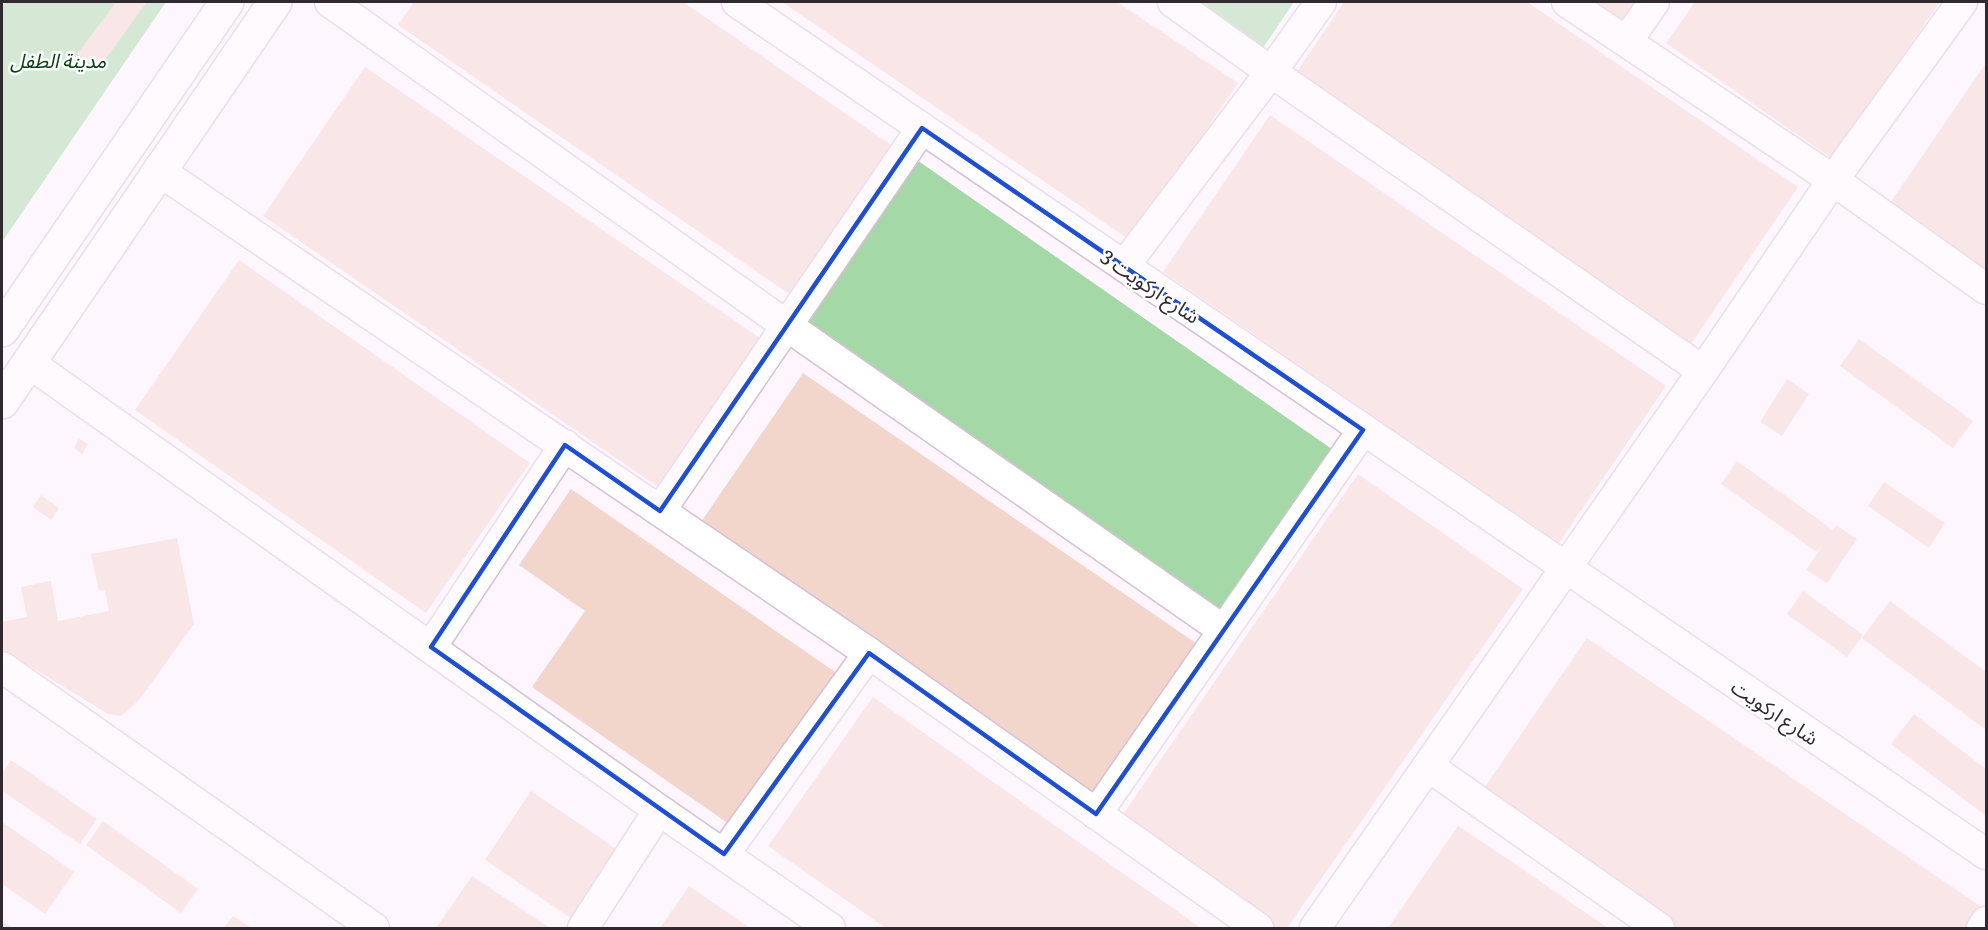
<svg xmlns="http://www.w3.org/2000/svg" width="1988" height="930" viewBox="0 0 1988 930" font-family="Literata,'Noto Sans Arabic',serif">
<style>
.green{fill:#a4d8a7}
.building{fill:#f2d5cb}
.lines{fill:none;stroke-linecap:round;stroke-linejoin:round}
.minor-casing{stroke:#d6c0d3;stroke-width:33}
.tertiary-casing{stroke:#d6c0d3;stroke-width:36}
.minor{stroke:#fff;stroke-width:30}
.tertiary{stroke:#fff;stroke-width:33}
.marked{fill:none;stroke:#1d4ed8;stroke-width:4.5;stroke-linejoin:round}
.labels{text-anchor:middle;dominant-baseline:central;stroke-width:5;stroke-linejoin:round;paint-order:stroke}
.park-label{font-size:20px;font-style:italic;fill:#074314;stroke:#fff}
.street-label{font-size:20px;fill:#312930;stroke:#fff}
</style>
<rect width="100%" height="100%" fill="#fef5fd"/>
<g class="green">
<polygon points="2,2 166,2 2,242"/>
<polygon points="1197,2 1294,2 1263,48"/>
<polygon points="914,158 1339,454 1223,619 801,324"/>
</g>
<g class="building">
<polygon points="116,2 147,2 98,69 77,54"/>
<polygon points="414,2 683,2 900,151 798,300 398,25"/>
<polygon points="782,2 1117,2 1238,83 1131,241"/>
<polygon points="1344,2 1527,2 1798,187 1691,344 1296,73"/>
<polygon points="1595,2 1636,2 1623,21"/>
<polygon points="1695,2 1940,2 1831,158 1666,43"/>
<polygon points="1986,63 1986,269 1890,203"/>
<polygon points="365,67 766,342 664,491 263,216"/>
<polygon points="1270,115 1666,386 1559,543 1163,272"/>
<polygon points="239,260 530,463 426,613 135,410"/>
<polygon points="1859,339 1973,421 1953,448 1840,366"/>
<polygon points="803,373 1203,648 1101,798 701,522"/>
<polygon points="1787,379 1809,394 1782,436 1760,422"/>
<polygon points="79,439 88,444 82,454 74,448"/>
<polygon points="1737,461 1833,530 1836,525 1857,539 1827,583 1806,570 1825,541 1817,552 1721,484"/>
<polygon points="1358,474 1523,589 1287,928 1275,928 1119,820"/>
<polygon points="1884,482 1945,523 1929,548 1868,506"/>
<polygon points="571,489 835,672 729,824 532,687 585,611 519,565"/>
<polygon points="41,495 59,508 51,520 33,507"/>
<polygon points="177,538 194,624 139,700 121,716 108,714 2,649 2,622 27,617 21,587 51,581 58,621 109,611 105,590 99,591 91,554"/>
<polygon points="1803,591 1863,635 1847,657 1787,614"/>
<polygon points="1890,601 1986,672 1986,730 1862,638"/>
<polygon points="1587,638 1983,908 1969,928 1676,928 1480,794"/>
<polygon points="873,697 1040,815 1201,928 886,928 824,885 768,846"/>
<polygon points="1914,714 1986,769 1986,816 1891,744"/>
<polygon points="11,760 97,819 80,844 2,791 2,774"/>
<polygon points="531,791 618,850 572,919 485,860"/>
<polygon points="103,821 198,889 181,913 86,845"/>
<polygon points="2,822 74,872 45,914 2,884"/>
<polygon points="1458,826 1515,864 1608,928 1388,928"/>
<polygon points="472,876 550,928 436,928"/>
<polygon points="689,886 750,928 660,928"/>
<polygon points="233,916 251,928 224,928"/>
<polygon points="2,921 13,928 2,928"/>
</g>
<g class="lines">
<defs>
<g id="minor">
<polyline points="330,2 786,325 1223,630"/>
<polyline points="737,2 1986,854"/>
<polyline points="1173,2 1271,72 1703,371"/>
<polyline points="1567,2 1833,180 1986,289"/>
<polyline points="1627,41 1654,2"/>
<polyline points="158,170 869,653 1258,928"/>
<polyline points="1124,266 1271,72 1321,2"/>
<polyline points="28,362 659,810 830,928"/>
<polyline points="660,511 922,128"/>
<polyline points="431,647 565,445"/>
<polyline points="2,667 374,928"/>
<polyline points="1428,766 1659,928"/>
<polyline points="1096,814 1363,430"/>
<polyline points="724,854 869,653"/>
<polyline points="583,928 659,810"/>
<polyline points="1315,928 1703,371 1833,180 1962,2"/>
<polyline points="1982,928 1986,922"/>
</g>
<g id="tertiary">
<polyline points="2,330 227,2"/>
<polyline points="2,402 275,2"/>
</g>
</defs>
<use href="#minor" class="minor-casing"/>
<use href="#tertiary" class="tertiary-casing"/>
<use href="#minor" class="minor"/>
<use href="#tertiary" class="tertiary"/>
</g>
<path d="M0 0H1988V930H0ZM922,128L1363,430L1096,814L869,653L724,854L431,647L565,445L660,511Z" fill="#fef5fd" fill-opacity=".55" fill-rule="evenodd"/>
<path class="marked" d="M922,128L1363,430L1096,814L869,653L724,854L431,647L565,445L660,511Z"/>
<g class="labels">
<g class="park-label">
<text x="58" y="59">مدينة الطفل</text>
</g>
<g class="street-label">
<text transform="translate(1151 285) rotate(34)">شارع اركويت 3</text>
<text transform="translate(1776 711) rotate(34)">شارع اركويت</text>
</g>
</g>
<rect width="1988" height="930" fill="none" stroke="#312930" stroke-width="6"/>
</svg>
